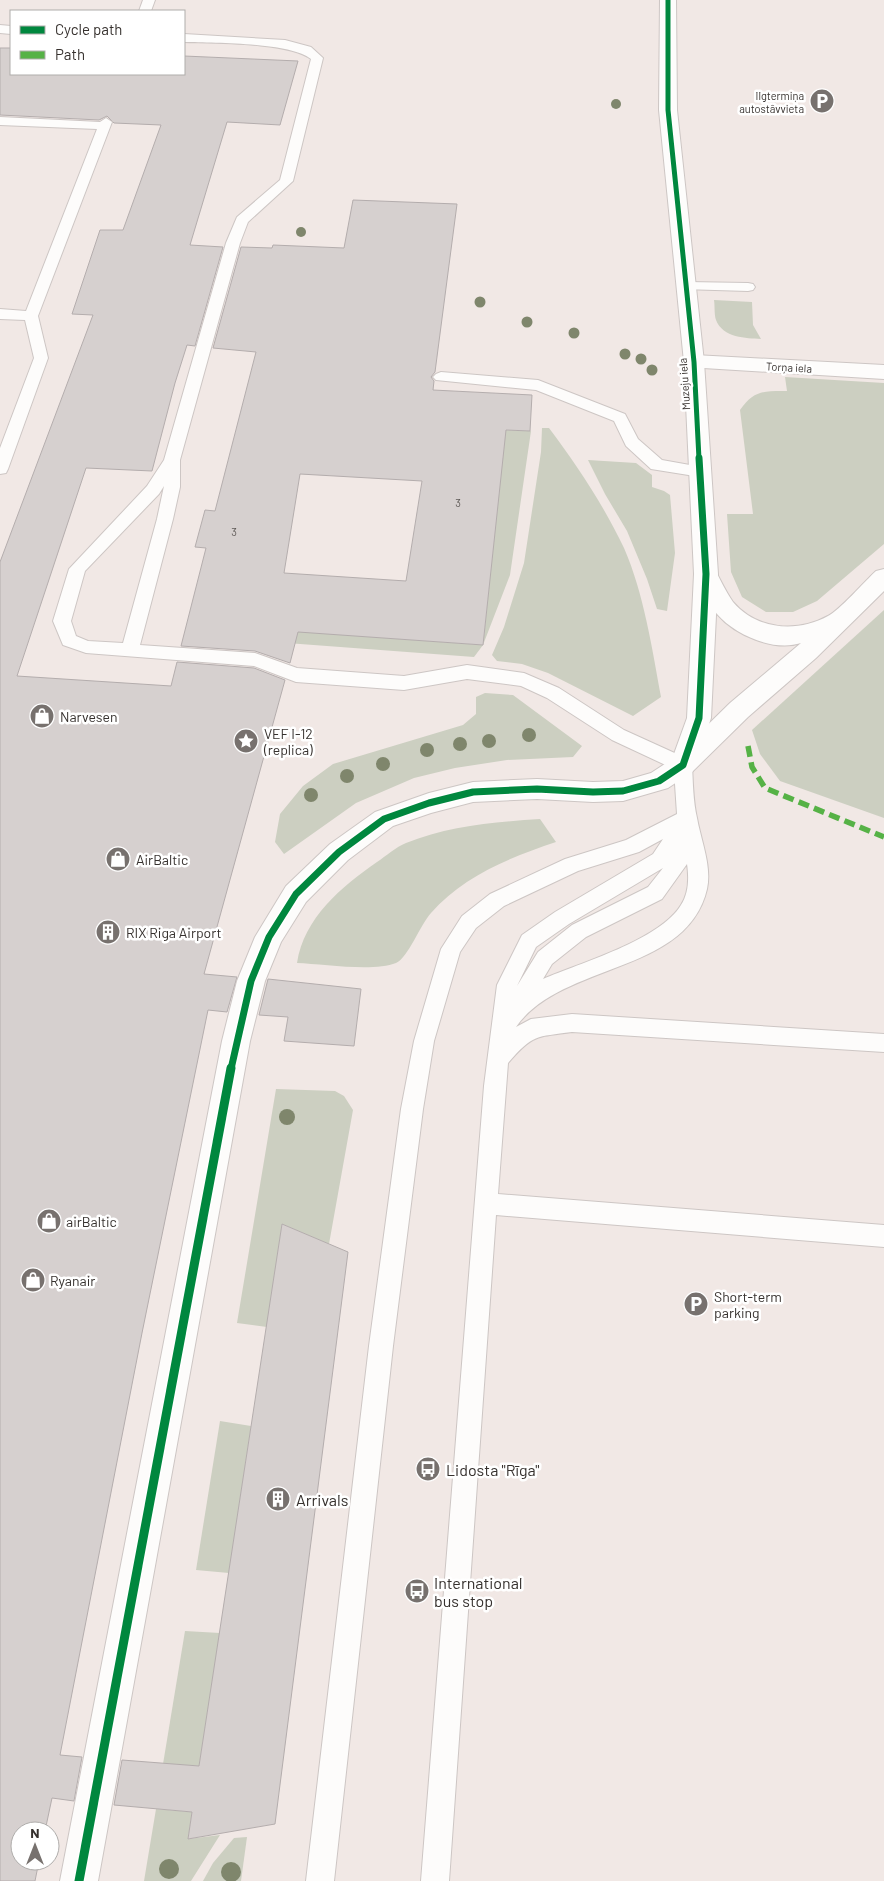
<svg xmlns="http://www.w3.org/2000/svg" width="884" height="1881" viewBox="0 0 884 1881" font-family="Barlow,sans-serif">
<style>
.green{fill:#cccfc1}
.building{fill:#d6d0cf;stroke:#b4adad;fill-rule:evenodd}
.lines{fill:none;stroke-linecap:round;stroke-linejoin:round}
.service-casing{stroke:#cdc6c4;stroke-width:2}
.minor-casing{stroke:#cdc6c4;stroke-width:2}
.tertiary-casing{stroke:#cdc6c4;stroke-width:2}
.primary-casing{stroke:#cdc6c4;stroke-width:2}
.service{fill:#fdfcfb;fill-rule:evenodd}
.minor{fill:#fdfcfb;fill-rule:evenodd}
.tertiary{fill:#fdfcfb;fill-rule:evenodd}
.primary{fill:#fdfcfb;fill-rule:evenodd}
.quiet{stroke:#56b246;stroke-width:5.5;stroke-dasharray:11 5.5;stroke-linecap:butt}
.cycleway-far2-casing{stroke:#fff;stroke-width:7}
.cycleway-far1-casing{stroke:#fff;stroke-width:10}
.cycleway-casing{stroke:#fff;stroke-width:12}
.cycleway-far2{stroke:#00873e;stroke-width:5}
.cycleway-far1{stroke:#00873e;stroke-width:7}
.cycleway{stroke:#00873e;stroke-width:9}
.tree{fill:#7f866c}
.labels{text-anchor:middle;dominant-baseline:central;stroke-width:5;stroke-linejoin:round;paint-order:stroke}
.far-poi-label{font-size:11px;fill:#36312e;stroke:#fff;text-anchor:end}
.far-street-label{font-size:11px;fill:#36312e;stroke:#fff}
.number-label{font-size:11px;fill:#5f5a57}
.poi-label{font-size:14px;fill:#36312e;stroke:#fff;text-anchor:start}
.near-poi-label{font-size:16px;fill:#36312e;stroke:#fff;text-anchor:start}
</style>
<rect width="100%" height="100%" fill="#f1e8e5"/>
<g class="green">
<path d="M714,300L752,302L753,325L761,339C746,338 723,338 716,320C714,314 715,306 714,300Z"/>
<path d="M785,377L884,383V544L817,601L793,612H766L742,597L731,572L727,514H753L740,410C754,390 764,391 787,391Z"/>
<path d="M542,428H549C577,465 604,506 624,548C644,594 652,648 661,697L633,716L548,673L522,664L497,661L492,655L504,627L524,563L541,452Z"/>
<polygon points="505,430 531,431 510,575 483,645 474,657 260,641 263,629 483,645"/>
<polygon points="588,460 636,463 652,475 652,487 664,491 670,495 675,553 667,611 657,609 647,579 627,531 605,494"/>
<polygon points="884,610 884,818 780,781 760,754 752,730"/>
<polygon points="485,693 513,695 582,746 573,757 507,760 455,768 414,778 356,803 284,854 275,842 280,814 303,786 333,764 463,725 476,714 476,697"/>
<path d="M540,819L556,842C511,857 463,876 431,913C420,925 408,958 396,963C374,972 322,964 297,963C304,918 341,887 377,862C386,856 396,847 406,843C448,826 495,822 540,819Z"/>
<polygon points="276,1089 335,1091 344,1096 353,1110 329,1244 282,1224 267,1327 237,1323"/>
<polygon points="220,1421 251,1426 229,1573 196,1570"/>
<polygon points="185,1631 220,1633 199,1766 163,1764"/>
<polygon points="156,1809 192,1812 188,1839 220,1835 191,1881 144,1881"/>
<polygon points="247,1837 241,1881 203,1881 213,1863 234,1838"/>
</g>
<g class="building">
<polygon points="0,48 11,48 11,74 184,74 184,56 298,61 280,125 227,122 190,245 223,247 195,346 187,345 175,383 152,471 86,468 17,676 171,686 177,662 254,668 285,680 204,974 237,977 227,1012 208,1010 142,1333 60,1755 82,1757 74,1801 52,1798 45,1831 20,1831 20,1861 39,1861 35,1881 0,1881 0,562 93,315 72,314 100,230 123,230 161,125 114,123 107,116 99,120 0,115"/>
<path d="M353,200L457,204L435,372L431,377L434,381L433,390L532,395L530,431L506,430L483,645L298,632L290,663L255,651L181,646L206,548L195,547L205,510L215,511L256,352L213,348L241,247L272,248L273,245L344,248ZM300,474L422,481L406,581L284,573Z"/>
<polygon points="268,979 361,989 354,1046 284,1041 288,1017 259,1015"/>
<polygon points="282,1224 348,1252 275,1824 188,1839 192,1812 114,1805 122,1760 199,1766"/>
</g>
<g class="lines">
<defs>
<g id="service">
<polygon points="143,0 155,0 151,11 139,11"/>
<polygon points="0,25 11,26 11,34 0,33"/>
<path d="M184,34L285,40L311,47L323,58L293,181L248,222L240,243L180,460V487L173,519L140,645L255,653L297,668L404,676L467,665L524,673L559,688L624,730L690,760L692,765C693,783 693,801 697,818C701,841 712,866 707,889C687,975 561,962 516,1027L531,1019L572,1014L884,1034V1052L572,1032C536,1037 533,1034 508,1063L498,1194L884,1225V1247L496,1215L449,1881H421L484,1086L497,985L522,935L555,912L653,854L663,839L639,852L578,871L504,906L476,928L460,952L434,1041L423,1109L393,1346L334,1881H306L369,1346L401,1109L414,1041L441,949L462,916L490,894L565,859L626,840L677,814L674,769L612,740L547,698L521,686L467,679L404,690L296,682L254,666L86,653L63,645L53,621L69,569L147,486L164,460L226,243L237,217L280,180L311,59C289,42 214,43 184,42ZM164,486L157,519L123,643L88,641L76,636L71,621L85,571L159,494ZM687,864C689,877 689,893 681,905C660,940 580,963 543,979L552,964L586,937L662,899ZM663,868L648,887L572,925L538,952L517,986L536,947L569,924Z"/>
<polygon points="0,117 100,122 106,118 112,122 38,316 48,358 8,469 6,473 0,474 0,448 34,358 25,320 0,319 0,309 26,311 97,129 0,125"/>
<polygon points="687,282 748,283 753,284 755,287 753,290 748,291 682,289 680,286 682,283"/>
<polygon points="441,372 538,380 625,414 638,439 662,460 701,467 707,468 709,472 707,476 701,477 651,469 626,446 614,421 536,390 436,380 433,377 436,374"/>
</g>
<polygon id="minor" points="694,355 884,365 884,379 687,367 684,362 687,357"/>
<polygon id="tertiary" points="660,0 676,0 677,110 704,362 718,574 711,718 696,765 692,772 683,775 674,772 670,765 687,718 694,574 684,362 659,110"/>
<path id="primary" d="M706,566L714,568C720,579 726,592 733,602C757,630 797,633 828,616C839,611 865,581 876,571L884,569V591L816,658L748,717L692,772L668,788L623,801L593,802L537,799L473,802L431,813L393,826L348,860L306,902L281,942L265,981L250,1041L98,1881H60L222,1041L237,981L255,937L286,886L330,844L375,812L429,793L473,782L537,779L593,782L623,781L651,773L674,758L730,703L801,643C774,652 735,635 717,614C708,603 701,587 694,574L698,568Z"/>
</defs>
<use href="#service" class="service-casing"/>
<use href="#minor" class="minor-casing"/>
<use href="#tertiary" class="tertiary-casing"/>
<use href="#primary" class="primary-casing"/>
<use href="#service" class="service"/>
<use href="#minor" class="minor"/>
<use href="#tertiary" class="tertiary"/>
<use href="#primary" class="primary"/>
<polyline class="quiet" points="748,746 752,767 765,788 884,837"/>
<defs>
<polyline id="cycleway-far2" points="668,0 668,110 694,362 699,459"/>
<polyline id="cycleway-far1" points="231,1069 251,981 269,937 296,894 339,852 384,819 429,803 473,792 537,789 593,792 623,791 659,781 683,765 699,718 706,574 699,458"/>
<polyline id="cycleway" points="79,1881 231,1068"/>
</defs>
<use href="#cycleway-far2" class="cycleway-far2-casing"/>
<use href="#cycleway-far1" class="cycleway-far1-casing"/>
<use href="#cycleway" class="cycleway-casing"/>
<use href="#cycleway-far2" class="cycleway-far2"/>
<use href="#cycleway-far1" class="cycleway-far1"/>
<use href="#cycleway" class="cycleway"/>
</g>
<g class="tree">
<circle cx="616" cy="104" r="5"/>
<circle cx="301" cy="232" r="5"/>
<circle cx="480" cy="302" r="5.5"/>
<circle cx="527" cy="322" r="5.5"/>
<circle cx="574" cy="333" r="5.5"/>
<circle cx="625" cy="354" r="5.5"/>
<circle cx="641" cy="359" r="5.5"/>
<circle cx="652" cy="370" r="5.5"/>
<circle cx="529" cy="735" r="7"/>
<circle cx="489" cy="741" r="7"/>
<circle cx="460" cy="744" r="7"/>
<circle cx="427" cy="750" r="7"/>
<circle cx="383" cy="764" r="7"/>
<circle cx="347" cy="776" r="7"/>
<circle cx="311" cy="795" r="7"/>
<circle cx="287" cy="1117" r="8"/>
<circle cx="169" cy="1869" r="10"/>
<circle cx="231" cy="1872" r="10"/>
</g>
<defs>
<symbol id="parking-disc" viewBox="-11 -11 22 22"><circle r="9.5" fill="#77716e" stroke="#fff"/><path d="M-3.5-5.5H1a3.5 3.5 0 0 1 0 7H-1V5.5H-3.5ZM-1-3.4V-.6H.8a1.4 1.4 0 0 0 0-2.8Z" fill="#fff"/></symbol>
<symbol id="shop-disc" viewBox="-11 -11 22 22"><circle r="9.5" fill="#77716e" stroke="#fff"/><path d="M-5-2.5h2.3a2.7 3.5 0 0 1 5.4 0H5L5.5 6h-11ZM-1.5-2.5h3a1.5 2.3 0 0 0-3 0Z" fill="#fff"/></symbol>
<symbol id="sight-disc" viewBox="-11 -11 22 22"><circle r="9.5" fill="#77716e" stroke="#fff"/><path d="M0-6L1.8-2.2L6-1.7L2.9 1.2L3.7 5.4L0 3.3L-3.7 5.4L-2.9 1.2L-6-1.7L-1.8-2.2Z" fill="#fff"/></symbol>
<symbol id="building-disc" viewBox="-11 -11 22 22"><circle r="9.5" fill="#77716e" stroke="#fff"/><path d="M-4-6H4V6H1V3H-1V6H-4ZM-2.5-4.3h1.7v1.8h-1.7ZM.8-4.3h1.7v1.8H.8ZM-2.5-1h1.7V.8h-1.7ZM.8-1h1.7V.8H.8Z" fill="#fff"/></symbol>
<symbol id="bus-disc" viewBox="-11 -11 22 22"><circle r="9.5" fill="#77716e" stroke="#fff"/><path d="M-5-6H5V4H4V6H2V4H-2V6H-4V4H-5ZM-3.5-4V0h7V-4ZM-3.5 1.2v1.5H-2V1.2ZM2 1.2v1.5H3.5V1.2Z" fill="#fff"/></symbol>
</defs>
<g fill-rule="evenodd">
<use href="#parking-disc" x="808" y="87" width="28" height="28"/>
<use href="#shop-disc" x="28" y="702" width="28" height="28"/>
<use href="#sight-disc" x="232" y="727" width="28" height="28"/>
<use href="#shop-disc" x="104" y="845" width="28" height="28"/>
<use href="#building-disc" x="94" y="918" width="28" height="28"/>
<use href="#shop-disc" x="35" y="1207" width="28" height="28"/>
<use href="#shop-disc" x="19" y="1266" width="28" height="28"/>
<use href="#parking-disc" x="682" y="1290" width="28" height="28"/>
<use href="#bus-disc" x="414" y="1455" width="28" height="28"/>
<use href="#building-disc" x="264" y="1485" width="28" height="28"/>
<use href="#bus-disc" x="403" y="1577" width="28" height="28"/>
</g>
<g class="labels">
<g class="far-poi-label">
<text x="804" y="95">Ilgtermiņa<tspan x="804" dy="13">autostāvvieta</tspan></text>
</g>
<g class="far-street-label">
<text transform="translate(789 367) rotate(3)">Torņa iela</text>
<text transform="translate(684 384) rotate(-94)">Muzeju iela</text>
</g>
<g class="number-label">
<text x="458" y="502">3</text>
<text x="234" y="531">3</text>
</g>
<g class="poi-label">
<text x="60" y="716">Narvesen</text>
<text x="264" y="733">VEF I-12<tspan x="264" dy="16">(replica)</tspan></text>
<text x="136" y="859">AirBaltic</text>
<text x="126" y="932">RIX Riga Airport</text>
<text x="66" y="1221">airBaltic</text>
<text x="50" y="1280">Ryanair</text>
<text x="714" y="1296">Short-term<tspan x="714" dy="16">parking</tspan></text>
</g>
<g class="near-poi-label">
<text x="446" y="1469">Lidosta "Rīga"</text>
<text x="296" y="1499">Arrivals</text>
<text x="434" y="1582">International<tspan x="434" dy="18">bus stop</tspan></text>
</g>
</g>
<rect x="10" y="10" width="175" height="65" fill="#ffffff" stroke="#afadab"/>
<rect x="20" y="26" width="25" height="8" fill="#00873e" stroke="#afadab"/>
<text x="55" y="35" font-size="15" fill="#36312e">Cycle path</text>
<rect x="20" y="51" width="25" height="8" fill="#56b246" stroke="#afadab"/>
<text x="55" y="60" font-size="15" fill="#36312e">Path</text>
<g transform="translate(35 1846)"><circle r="24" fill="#ffffff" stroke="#afadab"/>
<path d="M0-4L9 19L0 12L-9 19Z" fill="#77716e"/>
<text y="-8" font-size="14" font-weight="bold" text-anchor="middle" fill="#36312e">N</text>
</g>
</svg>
